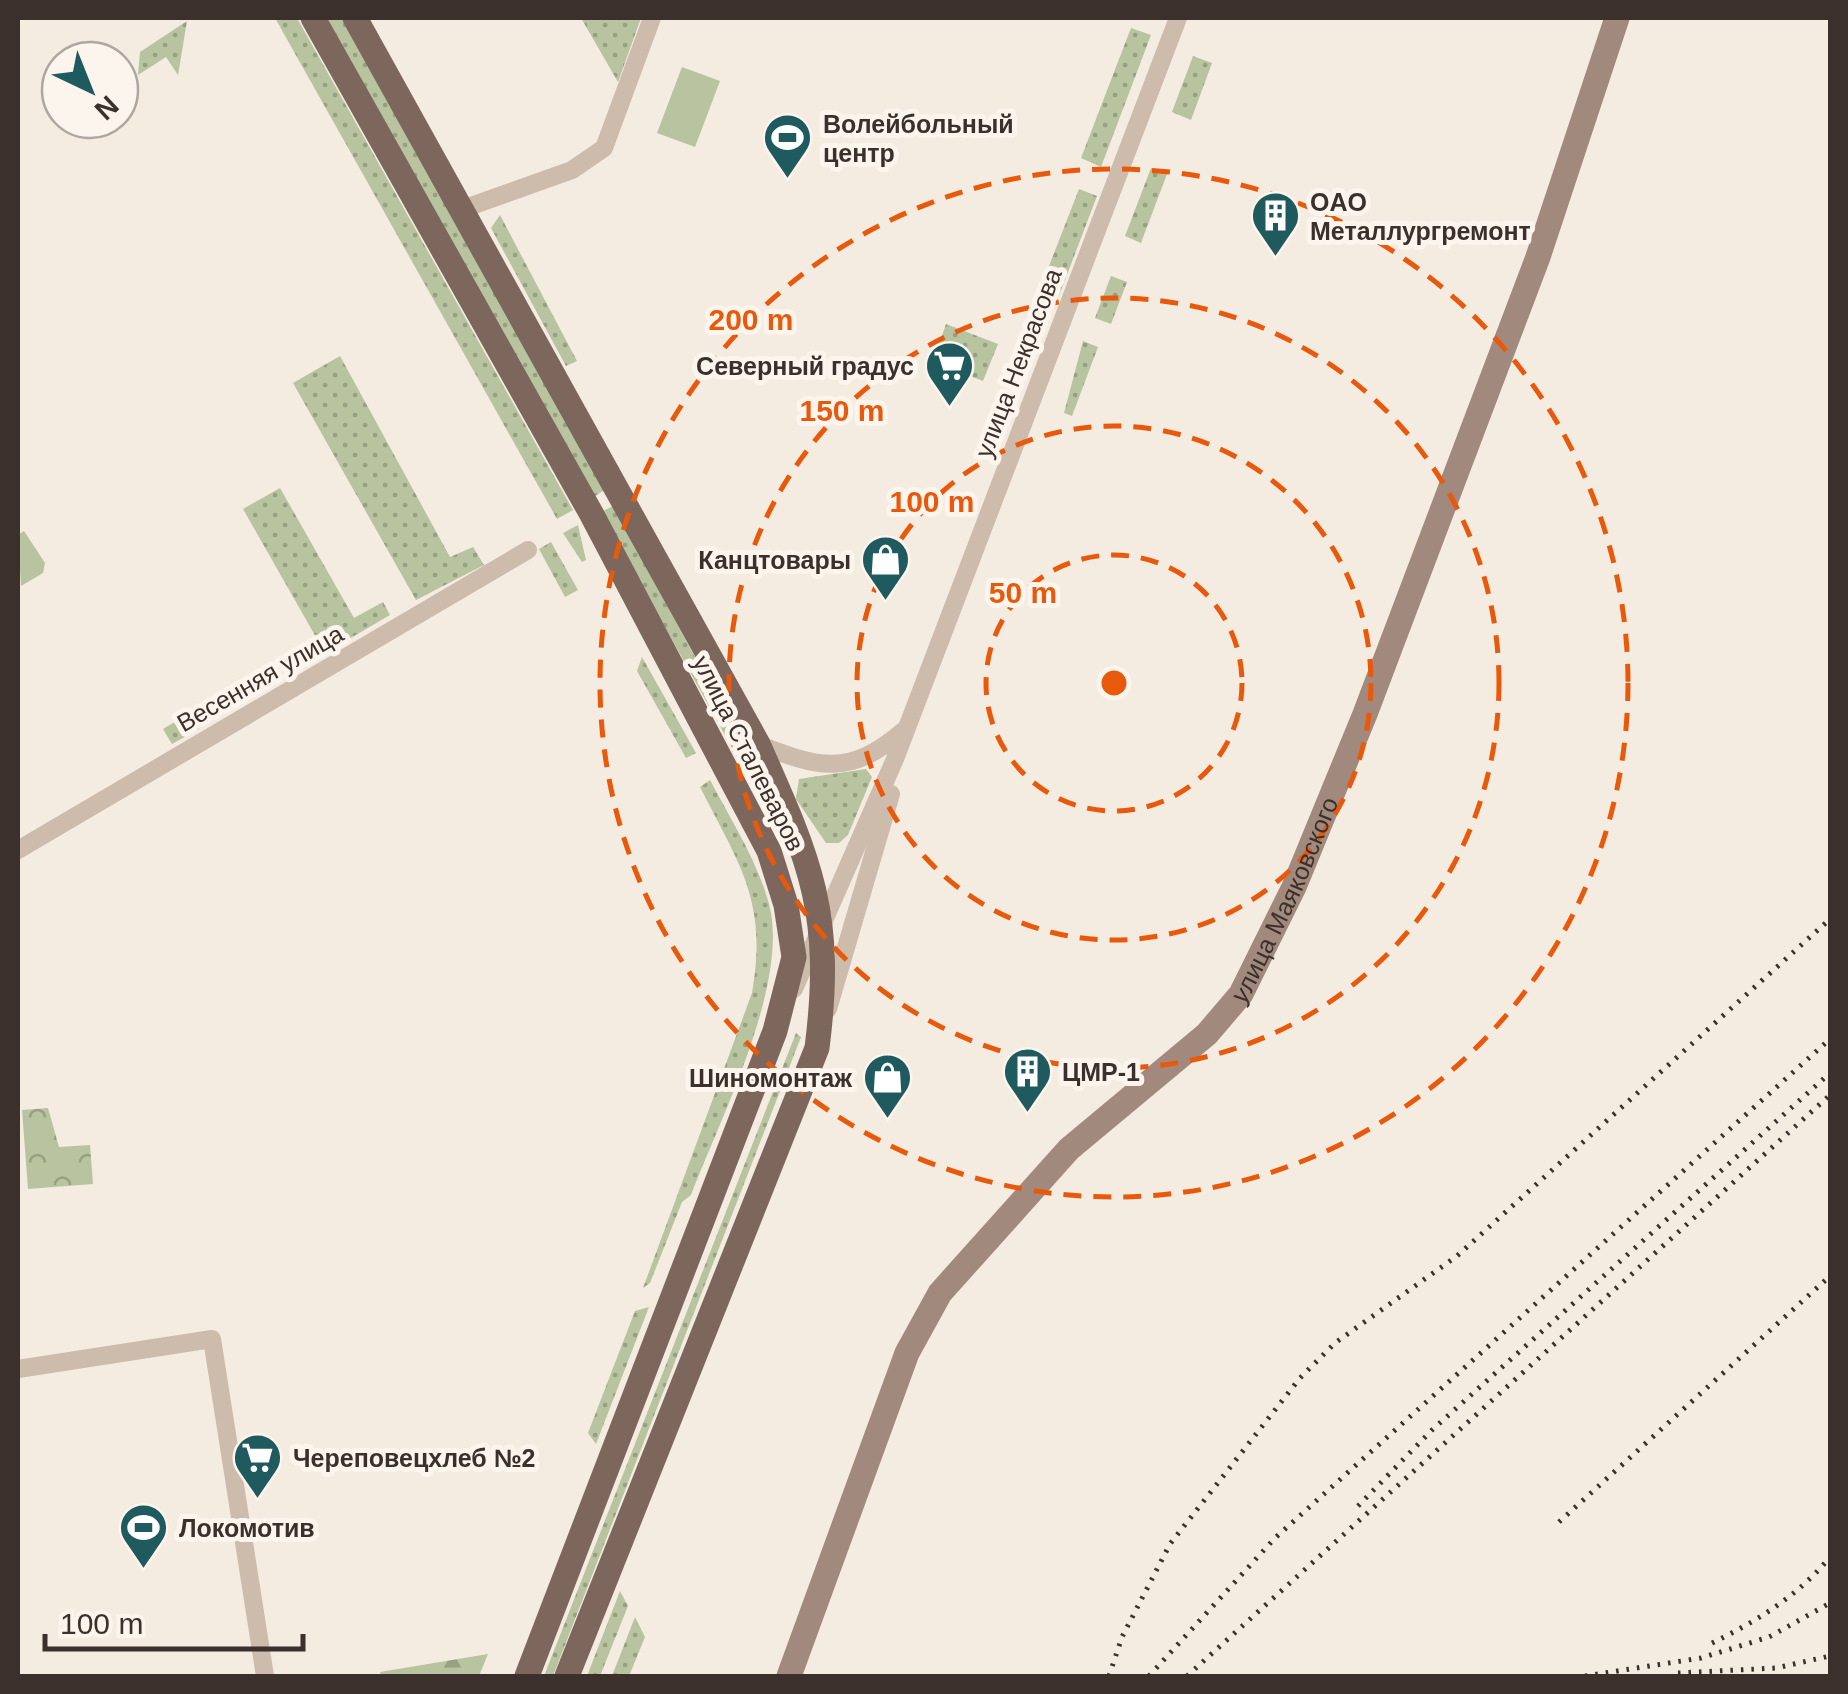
<svg xmlns="http://www.w3.org/2000/svg" width="1848" height="1694" viewBox="0 0 1848 1694" font-family="Arial,sans-serif">
<style>
.grass{fill:url(#grass-dots)}
.forest{fill:url(#forest-firs)}
.park{fill:url(#park-crowns)}
.garden{fill:#b8c4a0}
.lines{fill:none;stroke-linecap:round;stroke-linejoin:round}
.street{stroke:#cdbbac;stroke-width:18}
.secondary{stroke:#a18a7d;stroke-width:25}
.primary{stroke:#7d675c;stroke-width:25}
.rail{stroke:#3b302b;stroke-width:5;stroke-dasharray:2.5 8;stroke-linecap:butt}
.ring{fill:none;stroke:#e8590c;stroke-width:5;stroke-dasharray:18 12}
.labels{text-anchor:middle;dominant-baseline:central;stroke-width:10;stroke-linejoin:round;paint-order:stroke}
.poi-label{font-size:25px;font-weight:bold;fill:#3b302b;stroke:#fbf5ee;text-anchor:start}
.street-label{font-size:25px;fill:#3b302b;stroke:#fbf5ee}
.centre{fill:#e8590c;stroke:#fbf5ee;stroke-width:5}
.ring-label{font-size:30px;text-anchor:middle;font-weight:bold;fill:#e8590c;stroke:#fbf5ee;stroke-width:10;stroke-linejoin:round;paint-order:stroke}
</style>
<defs>
<pattern id="grass-dots" width="8" height="8" patternUnits="userSpaceOnUse" patternTransform="scale(2.5)"><rect width="8" height="8" fill="#b8c4a0"/><path d="M2 2h.1M6 6h.1" fill="none" stroke="#97a083" stroke-width="1.8" stroke-linecap="round"/></pattern>
<pattern id="forest-firs" width="22" height="20" patternUnits="userSpaceOnUse" patternTransform="scale(2.5)"><rect width="22" height="20" fill="#b8c4a0"/><path d="M5 1l3.5 6h-7zM16 11l3.5 6h-7z" fill="#97a083"/></pattern>
<pattern id="park-crowns" width="20" height="18" patternUnits="userSpaceOnUse" patternTransform="scale(2.5)"><rect width="20" height="18" fill="#b8c4a0"/><path d="M2 6a3 3 0 1 1 6 0M12 15a3 3 0 1 1 6 0" fill="none" stroke="#97a083"/></pattern>
</defs>
<rect width="100%" height="100%" fill="#f4ebe1"/>
<g class="grass">
<polygon points="275,18 297,18 573,510 557,519"/>
<polygon points="327,18 343,18 604,490 594,497"/>
<polygon points="581,18 641,18 618,82"/>
<polygon points="187,21 178,75 166,57 138,75 140,52"/>
<polygon points="1131,28 1151,35 1101,167 1081,158"/>
<polygon points="1193,56 1212,63 1191,120 1172,112"/>
<polygon points="1151,168 1167,174 1141,243 1125,236"/>
<polygon points="1079,189 1097,196 1054,309 1035,302"/>
<polygon points="500,215 577,361 566,366 491,228"/>
<polygon points="1111,276 1127,282 1111,324 1095,318"/>
<polygon points="946,324 998,344 983,381 933,362"/>
<polygon points="1083,341 1098,347 1072,416 1064,413"/>
<polygon points="340,356 450,557 473,547 484,565 416,600 293,383"/>
<polygon points="280,488 354,618 383,602 390,615 325,653 243,509"/>
<polygon points="613,506 749,757 741,764 601,512"/>
<polygon points="578,525 586,560 582,562 563,533"/>
<polygon points="551,542 578,590 565,597 539,549"/>
<polygon points="642,657 696,753 686,758 637,671"/>
<polygon points="190,713 199,729 172,744 163,729"/>
<polygon points="866,769 872,777 848,835 839,843 826,843 796,799 799,779"/>
<path d="M710,780C731,820 757,860 769,904C790,983 720,1119 691,1195L682,1202L650,1283L643,1288L752,993C768,901 740,866 700,787Z"/>
<polygon points="796,1033 801,1037 553,1676 544,1676"/>
<polygon points="649,1307 596,1444 588,1433 635,1311"/>
<polygon points="620,1591 628,1606 600,1676 587,1676"/>
<polygon points="635,1617 645,1637 629,1676 612,1676"/>
</g>
<polygon class="forest" points="488,1654 479,1676 381,1676 380,1672"/>
<polygon class="park" points="48,1108 59,1147 90,1145 93,1184 28,1189 22,1110"/>
<g class="garden">
<polygon points="682,67 720,81 695,147 657,133"/>
<polygon points="24,531 45,563 43,573 21,586 18,535"/>
</g>
<g class="lines">
<g class="street">
<polyline points="460,210 572,170 604,148 652,18"/>
<path d="M758,744C819,768 849,777 903,731"/>
<polyline points="18,850 528,550"/>
<polyline points="794,989 895,759 1178,18"/>
<polyline points="828,1009 891,794"/>
<polyline points="18,1369 212,1339 265,1676"/>
</g>
<path class="secondary" id="s1" d="M789,1676L907,1353L940,1293L1069,1149L1207,1034L1241,994L1294,887L1365,714L1538,257L1617,18"/>
<g class="primary">
<polyline points="313,18 591,513 769,851 786,905 794,957 775,1031 527,1676"/>
<path d="M355,18L758,744C811,863 834,914 817,1048L567,1676"/>
</g>
<g class="rail">
<polyline points="1358,1506 1432,1430 1830,1073"/>
<polyline points="1559,1522 1830,1276"/>
<path d="M1712,1643C1757,1621 1798,1596 1830,1557"/>
<polyline points="1678,1673 1776,1668 1830,1656"/>
<polyline points="1109,1676 1122,1637 1170,1544 1300,1378 1335,1343 1457,1256 1830,919"/>
<polyline points="1149,1676 1275,1538 1830,1039"/>
<polyline points="1187,1676 1830,1095"/>
<polyline points="1585,1676 1701,1658 1769,1637 1830,1603"/>
</g>
</g>
<g class="ring">
<circle cx="1114" cy="683" r="128"/>
<circle cx="1114" cy="683" r="257"/>
<circle cx="1114" cy="683" r="385"/>
<circle cx="1114" cy="683" r="514"/>
</g>
<defs>
<symbol id="stadium-pin" viewBox="-11 -11 22 30"><path d="M0 17L-7.5 6A9.5 9.5 0 1 1 7.5 6Z" fill="#1f5a5e" stroke="#fbf5ee"/><path d="M0-5a6.5 5 0 1 0 0 10a6.5 5 0 1 0 0-10ZM-3.5-1.8h7v3.6h-7Z" fill="#fff"/></symbol>
<symbol id="building-pin" viewBox="-11 -11 22 30"><path d="M0 17L-7.5 6A9.5 9.5 0 1 1 7.5 6Z" fill="#1f5a5e" stroke="#fbf5ee"/><path d="M-4-6H4V6H1V3H-1V6H-4ZM-2.5-4.3h1.7v1.8h-1.7ZM.8-4.3h1.7v1.8H.8ZM-2.5-1h1.7V.8h-1.7ZM.8-1h1.7V.8H.8Z" fill="#fff"/></symbol>
<symbol id="supermarket-pin" viewBox="-11 -11 22 30"><path d="M0 17L-7.5 6A9.5 9.5 0 1 1 7.5 6Z" fill="#1f5a5e" stroke="#fbf5ee"/><path d="M-6-5.5h2.5l.6 2H6L4.5 2H-2.5L-4.4-4H-6ZM-1.5 3.2a1.3 1.3 0 1 0 .1 0ZM3 3.2a1.3 1.3 0 1 0 .1 0Z" fill="#fff"/></symbol>
<symbol id="shop-pin" viewBox="-11 -11 22 30"><path d="M0 17L-7.5 6A9.5 9.5 0 1 1 7.5 6Z" fill="#1f5a5e" stroke="#fbf5ee"/><path d="M-5-2.5h2.3a2.7 3.5 0 0 1 5.4 0H5L5.5 6h-11ZM-1.5-2.5h3a1.5 2.3 0 0 0-3 0Z" fill="#fff"/></symbol>
</defs>
<g fill-rule="evenodd">
<use href="#stadium-pin" x="760" y="110" width="55" height="75"/>
<use href="#building-pin" x="1248" y="188" width="55" height="75"/>
<use href="#supermarket-pin" x="922" y="338" width="55" height="75"/>
<use href="#shop-pin" x="858" y="532" width="55" height="75"/>
<use href="#building-pin" x="1000" y="1044" width="55" height="75"/>
<use href="#shop-pin" x="860" y="1050" width="55" height="75"/>
<use href="#supermarket-pin" x="230" y="1430" width="55" height="75"/>
<use href="#stadium-pin" x="116" y="1500" width="55" height="75"/>
</g>
<g class="labels">
<g class="poi-label">
<text x="823" y="124">Волейбольный<tspan x="823" dy="29">центр</tspan></text>
<text x="1310" y="202">OAO<tspan x="1310" dy="29">Металлургремонт</tspan></text>
<text x="914" y="366" text-anchor="end">Северный градус</text>
<text x="851" y="560" text-anchor="end">Канцтовары</text>
<text x="1062" y="1072">ЦМР-1</text>
<text x="852" y="1078" text-anchor="end">Шиномонтаж</text>
<text x="293" y="1458">Череповецхлеб №2</text>
<text x="179" y="1528">Локомотив</text>
</g>
<g class="street-label">
<text transform="translate(1018 363) rotate(-69)">улица Некрасова</text>
<text transform="translate(260 678) rotate(-30)">Весенняя улица</text>
<text transform="translate(749 753) rotate(63)">улица Сталеваров</text>
<text stroke="none"><textPath href="#s1" startOffset="942">улица Маяковского</textPath></text>
</g>
</g>
<circle cx="1114" cy="683" r="15" class="centre"/>
<g class="ring-label">
<text x="751" y="330">200 m</text>
<text x="842" y="421">150 m</text>
<text x="932" y="512">100 m</text>
<text x="1023" y="603">50 m</text>
</g>
<rect width="1848" height="1694" fill="none" stroke="#3b302b" stroke-width="40"/>
<g transform="translate(90 90) rotate(137)"><circle r="48" fill="#fbf5ee" stroke="#aea6a0" stroke-width="2.5"/>
<path d="M0-8L18 38L0 25L-18 38Z" fill="#1f5a5e"/>
<text y="-15" font-size="28" font-weight="bold" text-anchor="middle" fill="#3b302b">N</text>
</g>
<path d="M45 1634v15h258v-15" fill="none" stroke="#3b302b" stroke-width="5"/>
<text x="60" y="1634" font-size="30" fill="#3b302b" stroke="#fbf5ee" stroke-width="8" paint-order="stroke">100 m</text>
</svg>
